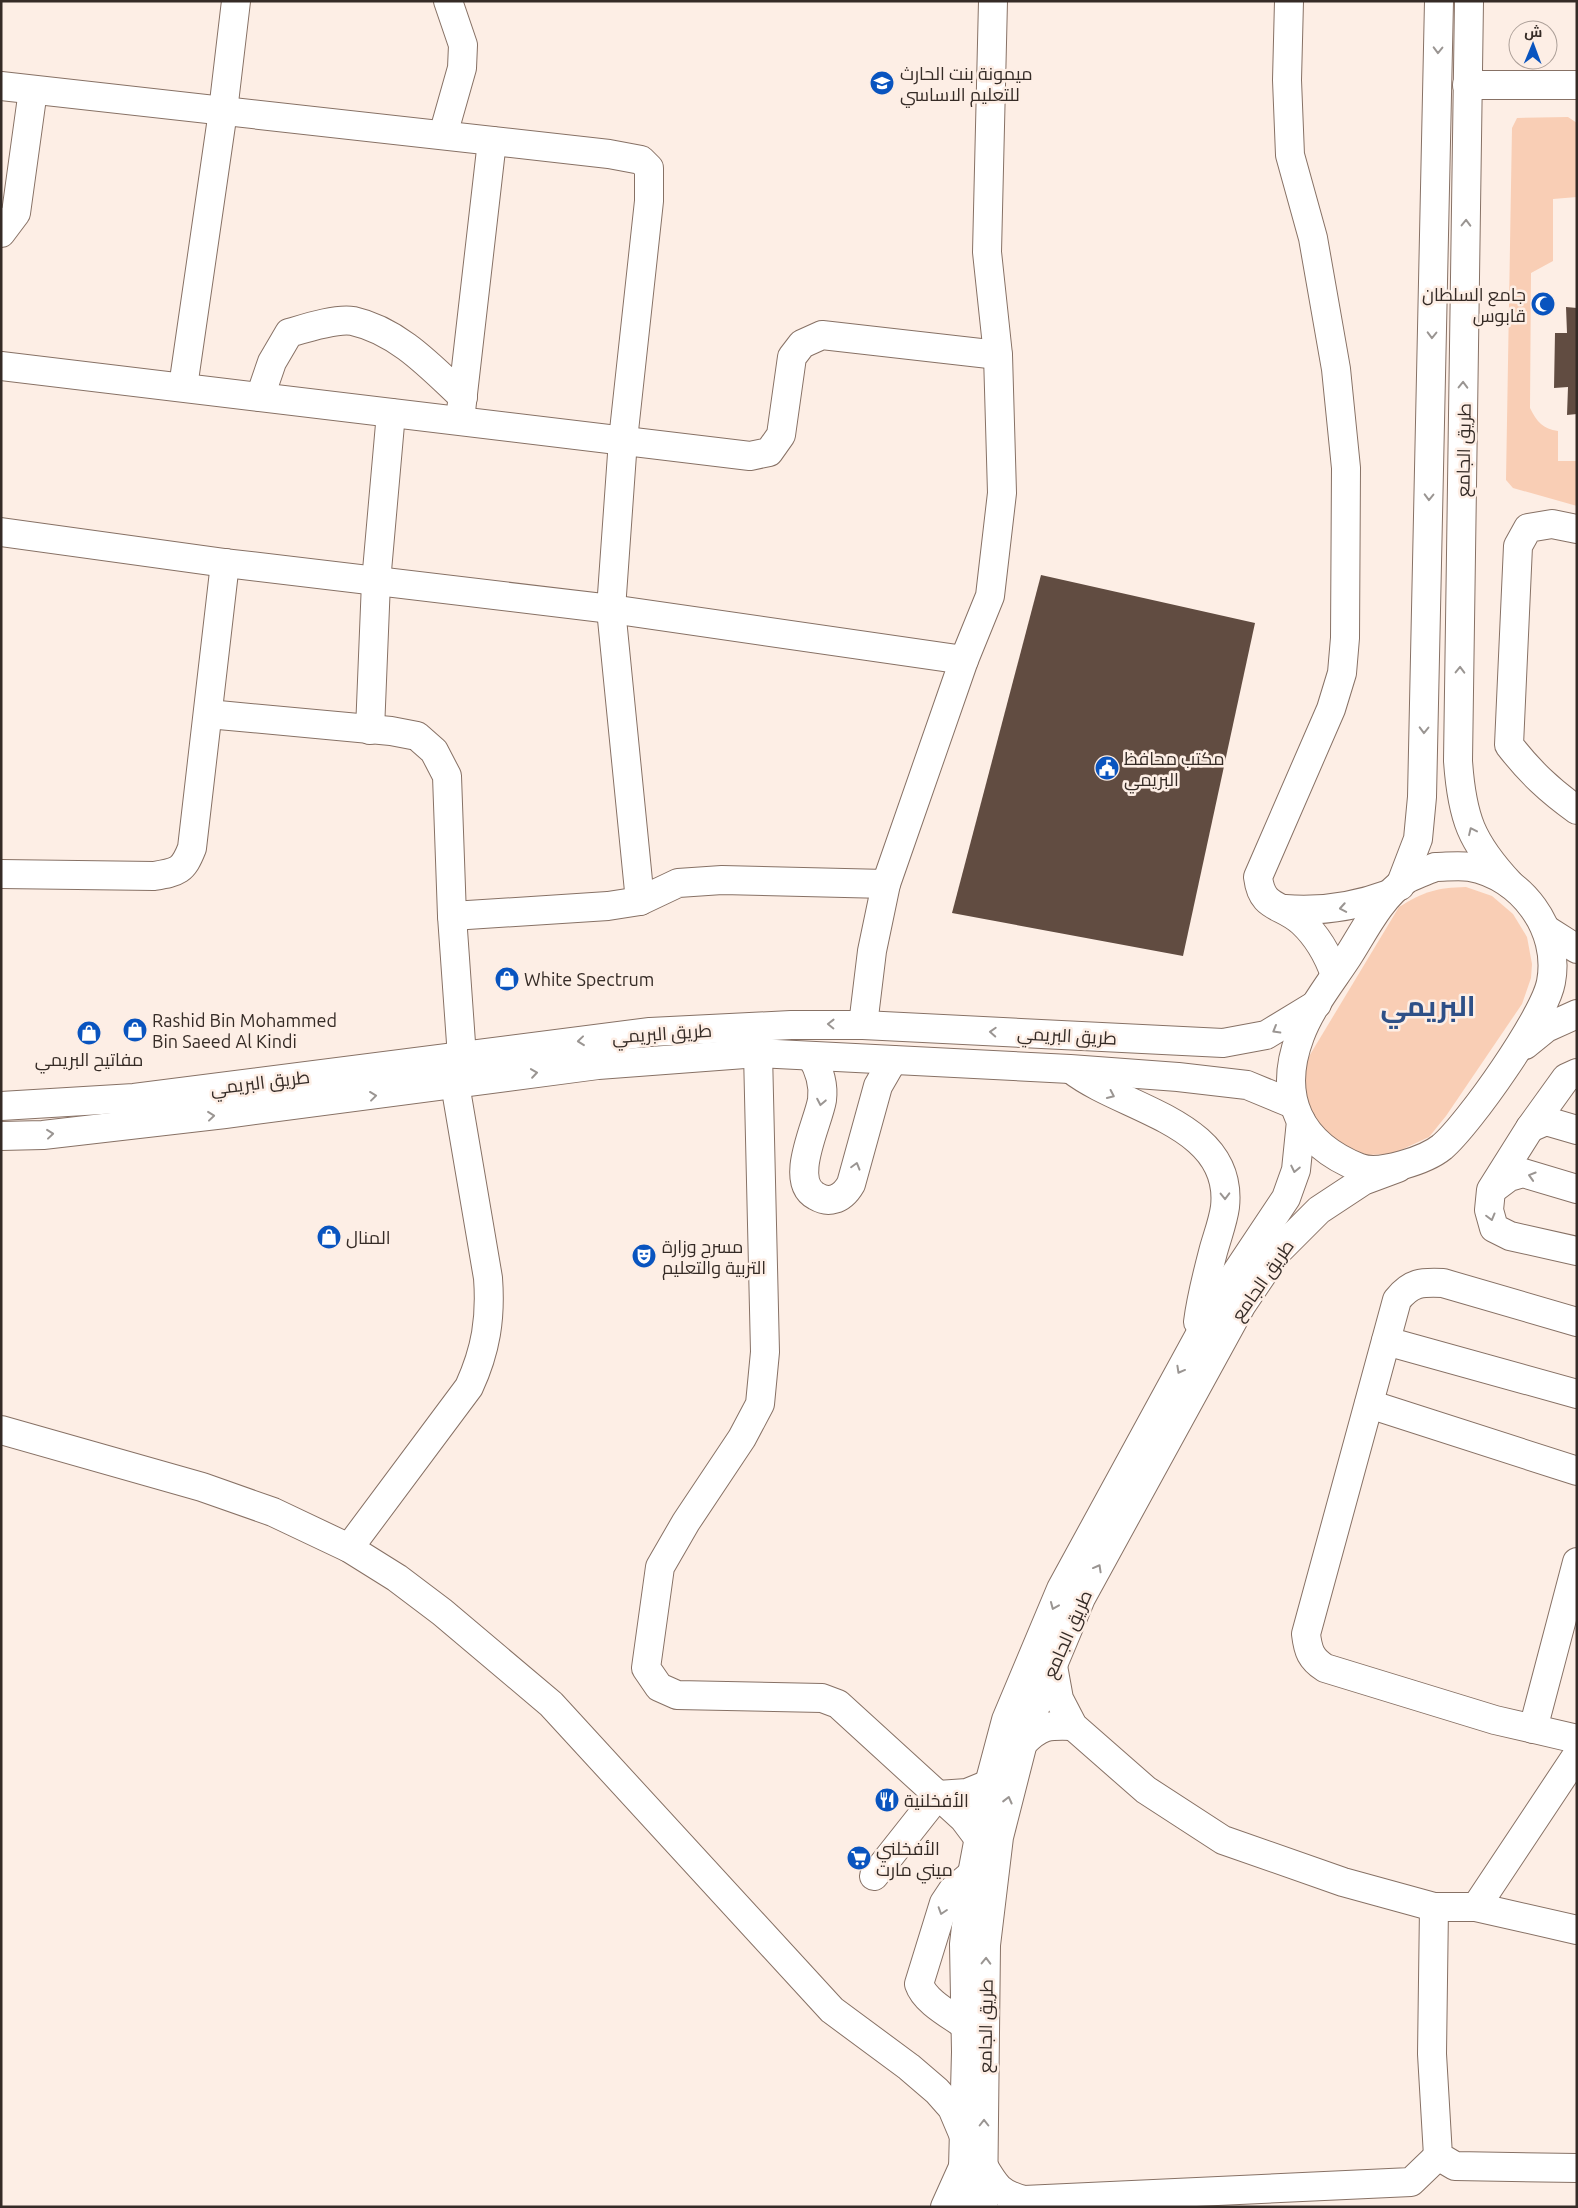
<svg xmlns="http://www.w3.org/2000/svg" width="1578" height="2208" viewBox="0 0 1578 2208" font-family="Ubuntu,Cairo,sans-serif">
<style>
.green{fill:#f9ceb5}
.building{fill:#614c41}
.lines{fill:none;stroke-linecap:round;stroke-linejoin:round}
.minor-casing{stroke:#877165;stroke-width:30}
.major-casing{stroke:#877165;stroke-width:30}
.minor{stroke:#fff;stroke-width:28}
.major{stroke:#fff;stroke-width:28}
.oneway{stroke:#9a9592}
.labels{text-anchor:middle;dominant-baseline:central;stroke-width:5;stroke-linejoin:round;paint-order:stroke}
.poi-label{font-size:18px;fill:#352b26;stroke:#fdeee5;text-anchor:start}
.street-label{font-size:18px;fill:#352b26;stroke:#fdeee5}
.town-label{font-size:28px;font-weight:bold;fill:#2e5087;stroke:#fdeee5}
</style>
<rect width="100%" height="100%" fill="#fdeee5"/>
<g class="green">
<path d="M1568,117L1577,123V197L1553,199V261L1531,273L1530,408C1537,422 1543,429 1558,431V461H1577V506L1513,488L1506,480L1512,128L1517,118Z"/>
<path d="M1466,887L1492,896L1513,914L1527,937L1532,964L1531,978L1522,1004L1446,1116L1429,1137L1392,1154L1365,1155L1339,1145L1318,1128L1301,1094L1302,1068L1399,907C1425,891 1436,888 1466,887Z"/>
</g>
<g class="building">
<polygon points="1566,307 1577,308 1577,414 1567,415 1568,387 1554,388 1555,333 1567,333"/>
<polygon points="1041,575 1255,623 1183,956 952,913"/>
</g>
<g class="lines">
<defs>
<g id="minor">
<path d="M1289,1L1287,80L1290,155L1313,238L1336,369L1346,468L1345,638L1342,673L1331,709L1258,877C1262,910 1281,903 1302,922C1318,937 1328,955 1335,975"/>
<polyline points="1467,85 1577,85"/>
<polyline points="1,86 609,154 641,160 649,168 649,201 623,440 611,609 640,901"/>
<polyline points="443,135 462,68 463,45 448,1"/>
<polyline points="1,233 16,213 33,90"/>
<polyline points="1,366 750,456 769,452 781,435 792,357 802,344 822,335 998,355"/>
<polyline points="183,387 223,111 236,1"/>
<path d="M260,397L272,362L289,333C306,328 337,318 353,321C398,331 431,367 463,397"/>
<polyline points="460,420 492,141"/>
<path d="M1577,529L1552,524L1528,528L1518,546L1509,745C1530,772 1549,790 1577,810"/>
<polyline points="1,532 225,563 611,609 964,660"/>
<polyline points="208,714 391,731 417,736 434,751 447,776 452,916 462,1057"/>
<polyline points="370,730 376,582 391,413"/>
<path d="M1,874L154,876C178,872 183,871 192,848L225,563"/>
<path d="M1285,909C1322,912 1354,907 1389,894"/>
<polyline points="452,916 608,906 640,901 678,883 722,880 886,884"/>
<polyline points="863,1025 872,951 886,884 964,660 990,596 1002,493 998,355 987,252 993,1"/>
<polyline points="758,1053 765,1352 760,1404 742,1438 686,1522 660,1567 646,1668 659,1687 677,1695 822,1698 838,1704 964,1819 979,1839"/>
<path d="M811,1056C819,1069 824,1084 822,1100C818,1124 788,1181 816,1196C821,1199 828,1201 834,1199C842,1197 847,1191 851,1184L878,1086L893,1060"/>
<polyline points="1577,1073 1566,1078 1530,1128 1491,1190 1489,1210 1494,1228 1510,1236 1577,1251"/>
<polyline points="1530,1128 1546,1121 1577,1130"/>
<polyline points="1493,1189 1509,1177 1523,1173 1577,1189"/>
<path d="M1577,1322L1443,1283C1422,1282 1411,1282 1397,1300L1306,1634C1308,1651 1311,1659 1325,1668L1495,1720L1577,1739"/>
<polyline points="1386,1341 1577,1394"/>
<polyline points="1369,1404 1577,1471"/>
<polyline points="1,1430 202,1487 273,1512 349,1548 397,1578 442,1612 551,1704 832,2010 909,2067 937,2091 952,2108 963,2134"/>
<path d="M349,1548L469,1387C486,1350 491,1318 488,1278L455,1084"/>
<polyline points="1053,1666 1059,1699 1073,1726 1146,1790 1223,1840 1343,1882 1434,1907 1476,1907 1577,1930"/>
<polyline points="1533,1729 1577,1562"/>
<path d="M1023,1743C1041,1725 1048,1725 1073,1726"/>
<polyline points="938,1795 967,1793 989,1784"/>
<polyline points="874,1876 938,1795"/>
<polyline points="1434,1907 1432,2054 1438,2156 1455,2166 1577,2168"/>
<polyline points="1476,1907 1577,1755"/>
<path d="M966,2026C951,2015 925,2002 919,1984L944,1903L952,1891L972,1874"/>
<path d="M983,2165C995,2186 1000,2194 1024,2200L1411,2182L1438,2156"/>
<polyline points="945,2207 963,2167"/>
</g>
<g id="major">
<path d="M1469,1L1458,761C1462,818 1471,842 1510,884"/>
<path d="M1435,867C1446,867 1459,865 1470,867C1521,876 1561,929 1551,982C1545,1016 1469,1124 1442,1147C1426,1160 1380,1175 1360,1168C1299,1144 1277,1097 1300,1036C1310,1009 1329,985 1345,961C1363,934 1379,898 1407,879C1416,874 1426,871 1435,867Z"/>
<polyline points="1400,886 1418,839 1422,797 1439,1"/>
<polyline points="1547,930 1577,949"/>
<polyline points="1525,1045 1546,1028 1577,1014"/>
<path d="M1072,1070C1124,1110 1234,1123 1225,1207C1223,1222 1217,1237 1213,1252C1207,1275 1201,1298 1198,1322"/>
<polyline points="1,1106 134,1098 650,1032 791,1025 863,1025 1223,1043 1266,1035 1317,1004"/>
<polyline points="1,1136 43,1135 225,1114 598,1065 758,1053 1070,1069 1178,1077 1247,1085 1293,1104"/>
<polyline points="962,2207 966,2052 964,1944 972,1874 989,1784 1006,1720 1061,1589 1222,1294 1286,1198 1296,1170 1301,1121"/>
<polyline points="983,2207 986,1945 999,1837 1027,1727 1081,1598 1241,1306 1278,1251 1319,1210 1363,1181 1398,1168"/>
<polyline points="1011,2207 1024,2200"/>
</g>
</defs>
<use href="#minor" class="minor-casing"/>
<use href="#major" class="major-casing"/>
<use href="#minor" class="minor"/>
<use href="#major" class="major"/>
</g>
<defs><path id="oneway-chevron" d="M-2-3.5L2.5 0L-2 3.5" fill="none" stroke-width="1.6" stroke-linecap="round" stroke-linejoin="round" transform="scale(1.25)"/></defs>
<g class="oneway">
<use href="#oneway-chevron" transform="translate(1438 50) rotate(91)"/>
<use href="#oneway-chevron" transform="translate(1466 223) rotate(-89)"/>
<use href="#oneway-chevron" transform="translate(1432 335) rotate(91)"/>
<use href="#oneway-chevron" transform="translate(1463 385) rotate(-89)"/>
<use href="#oneway-chevron" transform="translate(1429 497) rotate(91)"/>
<use href="#oneway-chevron" transform="translate(1460 670) rotate(-89)"/>
<use href="#oneway-chevron" transform="translate(1424 730) rotate(91)"/>
<use href="#oneway-chevron" transform="translate(1472 831) rotate(-115)"/>
<use href="#oneway-chevron" transform="translate(1343 908) rotate(170)"/>
<use href="#oneway-chevron" transform="translate(831 1024) rotate(-179)"/>
<use href="#oneway-chevron" transform="translate(1276 1030) rotate(150)"/>
<use href="#oneway-chevron" transform="translate(993 1032) rotate(-177)"/>
<use href="#oneway-chevron" transform="translate(581 1041) rotate(174)"/>
<use href="#oneway-chevron" transform="translate(534 1073) rotate(-8)"/>
<use href="#oneway-chevron" transform="translate(1111 1095) rotate(25)"/>
<use href="#oneway-chevron" transform="translate(373 1096) rotate(-7)"/>
<use href="#oneway-chevron" transform="translate(821 1102) rotate(101)"/>
<use href="#oneway-chevron" transform="translate(211 1116) rotate(-6)"/>
<use href="#oneway-chevron" transform="translate(50 1134) rotate(-6)"/>
<use href="#oneway-chevron" transform="translate(856 1166) rotate(-74)"/>
<use href="#oneway-chevron" transform="translate(1295 1169) rotate(102)"/>
<use href="#oneway-chevron" transform="translate(1532 1176) rotate(-163)"/>
<use href="#oneway-chevron" transform="translate(1225 1196) rotate(89)"/>
<use href="#oneway-chevron" transform="translate(1491 1217) rotate(75)"/>
<use href="#oneway-chevron" transform="translate(1180 1370) rotate(119)"/>
<use href="#oneway-chevron" transform="translate(1098 1568) rotate(-61)"/>
<use href="#oneway-chevron" transform="translate(1054 1606) rotate(113)"/>
<use href="#oneway-chevron" transform="translate(1008 1800) rotate(-76)"/>
<use href="#oneway-chevron" transform="translate(942 1911) rotate(108)"/>
<use href="#oneway-chevron" transform="translate(986 1961) rotate(-89)"/>
<use href="#oneway-chevron" transform="translate(984 2123) rotate(-90)"/>
</g>
<defs>
<symbol id="school-disc" viewBox="-11 -11 22 22"><circle r="9.5" fill="#0954bf" stroke="#fdeee5"/><path d="M0-5L7-2L0 1L-7-2ZM-4 1L0 2.5L4 1V4Q0 6-4 4Z" fill="#fff"/></symbol>
<symbol id="mosque-disc" viewBox="-11 -11 22 22"><circle r="9.5" fill="#0954bf" stroke="#fdeee5"/><path d="M3.5-4.9A6 6 0 1 0 3.5 4.9A5 5 0 1 1 3.5-4.9Z" fill="#fff"/></symbol>
<symbol id="civic-disc" viewBox="-11 -11 22 22"><circle r="9.5" fill="#0954bf" stroke="#fdeee5"/><path d="M-.6-6.5H3V-4.5H.6V-3L4-1V1h2V6H-6V1h2V-1L-.6-3ZM-1.2 2.5V6h2.4V2.5Z" fill="#fff"/></symbol>
<symbol id="shop-disc" viewBox="-11 -11 22 22"><circle r="9.5" fill="#0954bf" stroke="#fdeee5"/><path d="M-5-2.5h2.3a2.7 3.5 0 0 1 5.4 0H5L5.5 6h-11ZM-1.5-2.5h3a1.5 2.3 0 0 0-3 0Z" fill="#fff"/></symbol>
<symbol id="theatre-disc" viewBox="-11 -11 22 22"><circle r="9.5" fill="#0954bf" stroke="#fdeee5"/><path d="M-5-5.5Q0-4 5-5.5V0Q5 5 0 6Q-5 5-5 0ZM-3.3-2.5H-1v1.5H-3.3ZM1-2.5H3.3v1.5H1ZM-2.8 1Q0 5.5 2.8 1Z" fill="#fff"/></symbol>
<symbol id="restaurant-disc" viewBox="-11 -11 22 22"><circle r="9.5" fill="#0954bf" stroke="#fdeee5"/><path d="M-5-6h1v4h1v-4h1v4h1v-4h1v5L-1.5 .5V6h-2V.5L-5-1ZM5-6V6H3V1.5H1.5Q1.5-4 5-6Z" fill="#fff"/></symbol>
<symbol id="supermarket-disc" viewBox="-11 -11 22 22"><circle r="9.5" fill="#0954bf" stroke="#fdeee5"/><path d="M-6-5.5h2.5l.6 2H6L4.5 2H-2.5L-4.4-4H-6ZM-1.5 3.2a1.3 1.3 0 1 0 .1 0ZM3 3.2a1.3 1.3 0 1 0 .1 0Z" fill="#fff"/></symbol>
</defs>
<g fill-rule="evenodd">
<use href="#school-disc" x="868" y="69" width="28" height="28"/>
<use href="#mosque-disc" x="1529" y="290" width="28" height="28"/>
<use href="#civic-disc" x="1093" y="754" width="28" height="28"/>
<use href="#shop-disc" x="493" y="965" width="28" height="28"/>
<use href="#shop-disc" x="121" y="1016" width="28" height="28"/>
<use href="#shop-disc" x="75" y="1019" width="28" height="28"/>
<use href="#shop-disc" x="315" y="1223" width="28" height="28"/>
<use href="#theatre-disc" x="630" y="1242" width="28" height="28"/>
<use href="#restaurant-disc" x="873" y="1786" width="28" height="28"/>
<use href="#supermarket-disc" x="845" y="1844" width="28" height="28"/>
</g>
<g class="labels">
<g class="poi-label">
<text x="900" y="73">ميمونة بنت الحارث<tspan x="900" dy="21">للتعليم الاساسي</tspan></text>
<text x="1526" y="294" text-anchor="end">جامع السلطان<tspan x="1526" dy="21">قابوس</tspan></text>
<text x="1124" y="758">مكتب محافظ<tspan x="1124" dy="21">البريمي</tspan></text>
<text x="524" y="979">White Spectrum</text>
<text x="152" y="1020">Rashid Bin Mohammed<tspan x="152" dy="21">Bin Saeed Al Kindi</tspan></text>
<text x="89" y="1059" text-anchor="middle">مفاتيح البريمي</text>
<text x="346" y="1237">المنال</text>
<text x="662" y="1246">مسرح وزارة<tspan x="662" dy="21">التربية والتعليم</tspan></text>
<text x="904" y="1800">الأفخلنية</text>
<text x="876" y="1848">الأفخلني<tspan x="876" dy="21">ميني مارت</tspan></text>
</g>
<g class="street-label">
<text transform="translate(1463 450) rotate(-89)">طريق الجامع</text>
<text transform="translate(662 1033) rotate(-4)">طريق البريمي</text>
<text transform="translate(1067 1035) rotate(3)">طريق البريمي</text>
<text transform="translate(260 1082) rotate(-7)">طريق البريمي</text>
<text transform="translate(1262 1280) rotate(-55)">طريق الجامع</text>
<text transform="translate(1067 1634) rotate(-66)">طريق الجامع</text>
<text transform="translate(985 2026) rotate(-89)">طريق الجامع</text>
</g>
<g class="town-label">
<text x="1428" y="1005">البريمي</text>
</g>
</g>
<rect width="1578" height="2208" fill="none" stroke="#352b26" stroke-width="5"/>
<g transform="translate(1533 45) rotate(1)"><circle r="24" fill="#fdeee5" stroke="#ada099"/>
<path d="M0-4L9 19L0 12L-9 19Z" fill="#0954bf"/>
<text y="-8" font-size="14" font-weight="bold" text-anchor="middle" fill="#352b26">ش</text>
</g>
</svg>
